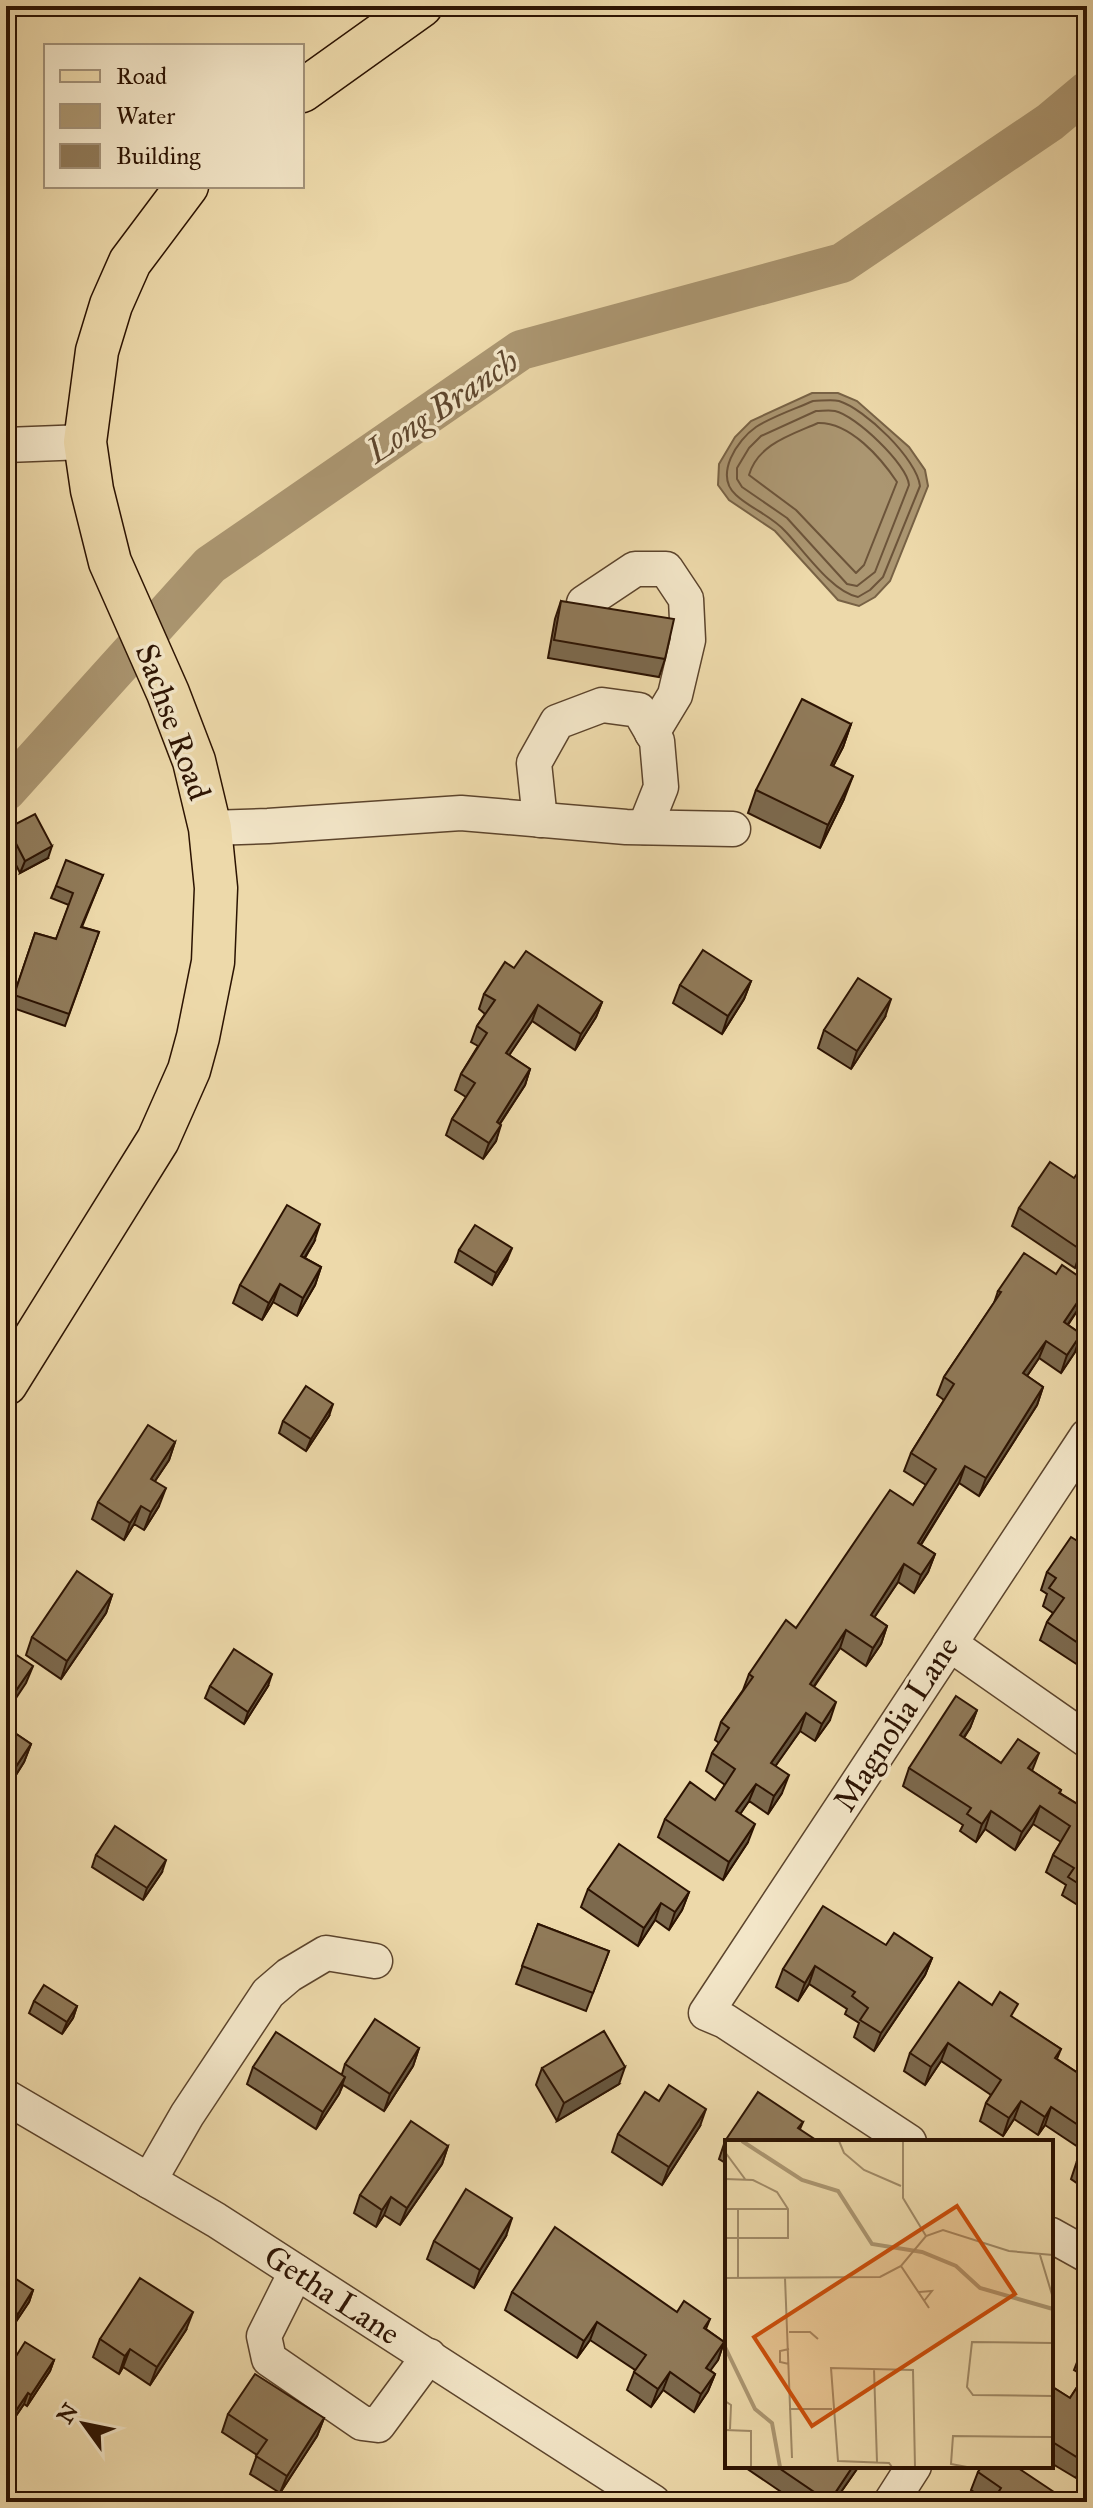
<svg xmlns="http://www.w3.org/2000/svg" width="1093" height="2508" viewBox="0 0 1093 2508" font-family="'IM FELL Great Primer',serif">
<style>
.water{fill:#ab9671;stroke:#786245;stroke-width:2}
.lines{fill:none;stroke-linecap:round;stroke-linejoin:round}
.shore{stroke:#6c543a;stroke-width:2}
.river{stroke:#ab9671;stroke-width:40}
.minor-casing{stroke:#5c442c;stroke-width:37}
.major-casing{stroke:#2c1302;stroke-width:45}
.minor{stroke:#f3e6c8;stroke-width:34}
.major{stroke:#edd9aa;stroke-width:42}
.wall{fill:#7c694d;stroke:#2c1302;stroke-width:2}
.shaded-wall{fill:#65553e;stroke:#2c1302;stroke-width:2}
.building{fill:#907a59;stroke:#2c1302;stroke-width:2}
.labels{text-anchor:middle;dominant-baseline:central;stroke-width:7;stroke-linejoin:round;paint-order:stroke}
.street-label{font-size:32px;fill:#2c1302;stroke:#f3e6c8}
.water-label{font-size:34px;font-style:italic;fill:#5f472e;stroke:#f3e6c8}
.inset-river{fill:none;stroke:#ab9671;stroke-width:4}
.inset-road{fill:none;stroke:#a08a67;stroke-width:2}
.view{fill:#cc4e0a;fill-opacity:0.15;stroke:#cc4e0a;stroke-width:4}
.inset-edge{fill:none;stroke:#2c1302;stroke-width:4}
</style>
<rect width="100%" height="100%" fill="#edd9aa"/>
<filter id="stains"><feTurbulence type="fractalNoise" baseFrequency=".0025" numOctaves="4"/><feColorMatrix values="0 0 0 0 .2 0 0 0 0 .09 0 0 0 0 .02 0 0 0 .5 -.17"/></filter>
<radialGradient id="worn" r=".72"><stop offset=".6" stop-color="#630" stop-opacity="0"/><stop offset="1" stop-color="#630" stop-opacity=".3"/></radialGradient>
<polygon class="water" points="812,393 838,393 857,401 909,447 925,470 928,486 890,581 875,597 859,606 838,600 775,531 729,500 718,485 719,464 735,437 751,421"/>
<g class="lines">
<g class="shore">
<path d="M813,401C821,401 831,399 839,401C865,409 917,459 920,486L883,577L870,590L858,597C832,592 805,552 786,532C772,516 751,509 736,495C714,475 737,440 756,427C773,416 795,409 813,401Z"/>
<path d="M816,411C822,411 829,410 835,411C855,415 908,465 909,485L875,572L857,586L847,584L787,518L742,487L737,479V468L749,448L761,436Z"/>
<path d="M818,423C850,422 881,458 897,482L864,565L856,573L796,510L749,475C758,444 791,435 818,423Z"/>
</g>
<polyline class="river" points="6,791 210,565 521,350 842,263 1050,122 1087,91"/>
<defs>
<g id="minor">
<polyline points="6,445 85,442"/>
<polyline points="584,603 635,569 666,569 686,599 688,640 675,695 652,733"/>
<polyline points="540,820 534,763 557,722 602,705 639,710 657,741 661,787 645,827"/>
<polyline points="210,828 268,826 461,813 626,827 733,829"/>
<polyline points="950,1644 1087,1740"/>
<polyline points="6,2097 216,2220 653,2502"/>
<polyline points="909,2142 725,2021 706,2013 1087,1436"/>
<polyline points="149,2181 187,2115 268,1993 289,1975 326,1953 375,1961"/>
<polyline points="1051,2235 1087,2255"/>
<polyline points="296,2272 264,2336 269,2359 362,2423 378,2425 429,2356"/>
<polyline points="891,2502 914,2466"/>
</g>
<g id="major">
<polyline points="302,91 421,6"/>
<polyline points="6,1384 158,1140 189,1070 198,1037 213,962 216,888 210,828 194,761 168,693 110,562 92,490 85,442 97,351 111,305 130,262 187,186"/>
</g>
</defs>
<use href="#minor" class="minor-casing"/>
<use href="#major" class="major-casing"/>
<use href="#minor" class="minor"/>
<use href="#major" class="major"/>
</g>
<g class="wall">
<polygon points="561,601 665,659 659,677 548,658 555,619"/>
<polygon points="851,724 843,747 833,766 844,799 820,848 748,813 756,790"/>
<polygon points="8,828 48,858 20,873 6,845 6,833"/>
<polygon points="103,875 82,927 99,932 65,1026 10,1007 35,933 56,939 69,905 51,898 56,886"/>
<polygon points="514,968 602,1002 596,1017 575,1050 532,1021 509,1055 530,1069 525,1085 500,1124 496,1141 483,1159 446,1135 452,1119 466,1097 455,1090 461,1074 478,1046 471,1042 477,1026 485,1014 479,1009 484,994"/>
<polygon points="751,981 744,999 722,1034 673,1003 680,985"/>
<polygon points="885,1017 851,1069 818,1048 824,1030"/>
<polygon points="1019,1208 1082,1219 1087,1223 1087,1250 1075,1268 1012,1226"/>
<polygon points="314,1242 305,1258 321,1267 315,1285 297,1316 273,1302 262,1320 233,1303 240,1285"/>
<polygon points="459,1250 507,1260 492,1285 455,1262"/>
<polygon points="998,1291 1083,1302 1068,1325 1081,1334 1075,1352 1061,1373 1039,1358 1027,1376 1043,1387 1037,1405 979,1496 959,1483 921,1545 935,1554 928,1572 914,1593 898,1582 874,1617 887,1626 881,1644 866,1666 840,1648 814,1687 830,1720 815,1741 800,1731 775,1766 782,1793 768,1814 749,1801 740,1814 748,1842 723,1880 658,1837 665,1819 715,1800 725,1785 706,1771 712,1753 719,1743 715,1740 721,1722 743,1690 749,1674 796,1628 913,1505 926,1485 904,1471 911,1453 944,1400 937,1395 944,1377 994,1303"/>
<polygon points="329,1416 306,1451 279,1433 283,1421"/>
<polygon points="175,1442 169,1460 155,1481 159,1506 144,1530 134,1524 124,1540 92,1519 98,1502"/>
<polygon points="1087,1547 1087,1671 1040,1640 1047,1622 1053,1613 1043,1606 1047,1594 1041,1590 1047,1572"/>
<polygon points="112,1595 106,1613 61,1679 26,1655 32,1637"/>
<polygon points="210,1686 268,1686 244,1724 205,1698"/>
<polygon points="977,1710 970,1728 964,1738 1001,1763 1032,1771 1061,1790 1060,1793 1087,1810 1087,1911 1062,1895 1066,1885 1046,1872 1053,1855 1061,1842 1033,1824 1015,1850 985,1829 976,1842 960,1831 963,1825 903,1786 909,1768"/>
<polygon points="6,1727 31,1744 24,1762 9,1786 6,1784"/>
<polygon points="96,1855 162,1872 143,1900 92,1867"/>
<polygon points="588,1889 689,1892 682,1910 669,1930 655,1920 638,1946 581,1907"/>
<polygon points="538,1924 609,1951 586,2011 516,1984"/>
<polygon points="886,1945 932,1958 925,1975 874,2051 854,2037 859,2023 845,2014 847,2009 809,1984 798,2001 776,1987 783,1969"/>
<polygon points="34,2001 77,2006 73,2018 62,2034 29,2013"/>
<polygon points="992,2005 1061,2049 1057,2059 1087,2079 1087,2190 1071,2179 1077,2161 1084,2151 1045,2125 1038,2135 1014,2119 1003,2136 980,2121 986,2103 991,2095 941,2061 925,2085 904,2071 910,2053"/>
<polygon points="419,2048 413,2066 384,2111 343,2085 339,2094 316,2129 247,2084 253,2067 342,2074 345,2064"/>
<polygon points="542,2068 619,2084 557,2121 536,2085"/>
<polygon points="803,2122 800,2129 727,2142 727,2164 719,2159 725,2141"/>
<polygon points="700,2126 662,2185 612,2152 618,2134"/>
<polygon points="448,2146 442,2164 400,2225 384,2215 376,2227 354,2213 360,2195"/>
<polygon points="506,2236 474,2288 427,2259 434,2241"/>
<polygon points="6,2282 33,2290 29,2302 13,2326 6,2321"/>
<polygon points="512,2292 677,2312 710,2319 706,2329 724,2342 718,2360 710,2370 715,2374 708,2391 694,2412 663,2390 651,2407 627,2390 635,2370 590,2340 577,2358 505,2310"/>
<polygon points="186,2330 150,2385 123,2367 119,2374 93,2357 100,2339"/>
<polygon points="1087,2342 1087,2461 1076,2478 1051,2463 1051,2386 1070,2398 1084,2376 1074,2370 1081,2352"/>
<polygon points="54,2360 50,2371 27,2406 24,2404 9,2426 6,2424 6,2372"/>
<polygon points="228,2414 324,2418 317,2436 280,2493 250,2474 257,2455 222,2432"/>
<polygon points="743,2466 859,2466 834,2502 796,2502"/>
<polygon points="978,2472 1063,2498 1062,2502 989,2502 971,2490"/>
</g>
<g class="shaded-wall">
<polygon points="851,724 843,747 822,788 831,765"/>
<polygon points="853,776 844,799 820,848 828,825"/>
<polygon points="52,846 48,858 20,873 25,861"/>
<polygon points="751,981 744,999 722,1034 728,1016"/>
<polygon points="891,999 885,1017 851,1069 857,1051"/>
<polygon points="602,1002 596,1017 575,1050 581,1034"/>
<polygon points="538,1005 532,1021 500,1069 506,1053"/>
<polygon points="530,1069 525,1085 491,1137 497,1122"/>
<polygon points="501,1125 496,1141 483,1159 489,1143"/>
<polygon points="1087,1204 1087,1212 1072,1235 1078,1217"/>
<polygon points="320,1224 314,1242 295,1273 301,1256"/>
<polygon points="1087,1242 1087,1250 1075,1268 1081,1250"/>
<polygon points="512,1248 507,1260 492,1285 496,1273"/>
<polygon points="321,1267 315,1285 297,1316 303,1298"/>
<polygon points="280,1284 273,1302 262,1320 269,1303"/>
<polygon points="1087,1288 1083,1302 1057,1340 1064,1322"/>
<polygon points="1081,1334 1075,1352 1061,1373 1067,1355"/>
<polygon points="1046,1341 1039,1358 1017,1391 1023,1373"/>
<polygon points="1043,1387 1037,1405 979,1496 986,1478"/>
<polygon points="333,1404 329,1416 306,1451 311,1439"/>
<polygon points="175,1442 169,1460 145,1496 151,1479"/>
<polygon points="965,1466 959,1483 911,1560 918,1543"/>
<polygon points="166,1488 159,1506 144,1530 151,1512"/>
<polygon points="141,1506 134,1524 124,1540 130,1523"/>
<polygon points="935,1554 928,1572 914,1593 921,1575"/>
<polygon points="904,1564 898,1582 864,1633 871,1615"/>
<polygon points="112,1595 106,1613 61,1679 67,1661"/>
<polygon points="887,1626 881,1644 866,1666 873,1648"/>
<polygon points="846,1630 840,1648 803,1702 810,1684"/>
<polygon points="33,1666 26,1683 6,1713 6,1705"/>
<polygon points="272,1674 268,1686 244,1724 248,1712"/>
<polygon points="836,1702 830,1720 815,1741 822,1724"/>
<polygon points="977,1710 970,1728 953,1753 960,1735"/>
<polygon points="806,1713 800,1731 765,1781 771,1763"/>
<polygon points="31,1744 24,1762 9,1786 15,1768"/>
<polygon points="1039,1753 1032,1771 1028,1768"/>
<polygon points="789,1775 782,1793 768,1814 774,1796"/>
<polygon points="756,1784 749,1801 730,1829 736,1811"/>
<polygon points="1040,1806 1033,1824 1015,1850 1022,1832"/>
<polygon points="991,1811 985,1829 976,1842 982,1824"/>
<polygon points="755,1824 748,1842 723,1880 729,1862"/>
<polygon points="166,1860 162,1872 143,1900 147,1888"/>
<polygon points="689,1892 682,1910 669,1930 675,1912"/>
<polygon points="661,1903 655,1920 638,1946 644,1928"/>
<polygon points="932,1958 925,1975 874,2051 881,2033"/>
<polygon points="815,1966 809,1984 798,2001 805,1983"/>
<polygon points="77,2006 73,2018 62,2034 67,2022"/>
<polygon points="948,2043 941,2061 925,2085 931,2067"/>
<polygon points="419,2048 413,2066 384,2111 390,2094"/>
<polygon points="625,2067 619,2084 557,2121 564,2103"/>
<polygon points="345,2077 339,2094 316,2129 323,2112"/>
<polygon points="1021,2101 1014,2119 1003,2136 1009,2118"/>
<polygon points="1051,2107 1045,2125 1038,2135 1045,2117"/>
<polygon points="706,2109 700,2126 662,2185 669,2167"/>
<polygon points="448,2146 442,2164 400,2225 407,2208"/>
<polygon points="391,2197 384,2215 376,2227 382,2210"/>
<polygon points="512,2218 506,2236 474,2288 480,2270"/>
<polygon points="33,2290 29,2302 13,2326 18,2314"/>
<polygon points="193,2312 186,2330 150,2385 157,2367"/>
<polygon points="597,2322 590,2340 577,2358 584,2341"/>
<polygon points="724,2342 718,2360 700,2385 706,2368"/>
<polygon points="130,2349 123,2367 119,2374 125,2356"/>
<polygon points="54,2360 50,2371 27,2406 31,2395"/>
<polygon points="670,2372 663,2390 651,2407 658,2389"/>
<polygon points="715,2374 708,2391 694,2412 701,2394"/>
<polygon points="28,2393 24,2404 9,2426 13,2415"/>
<polygon points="324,2418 317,2436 280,2493 287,2476"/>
<polygon points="1087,2454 1087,2461 1076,2478 1083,2461"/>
<polygon points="853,2466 859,2466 834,2502 829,2502"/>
</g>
<g class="building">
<polygon points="561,601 674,619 665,659 554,640"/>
<polygon points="802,699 851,724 831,765 853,776 828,825 756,790"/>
<polygon points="35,814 52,846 25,861 8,828"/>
<polygon points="66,860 103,875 81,927 99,932 69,1014 14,995 35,933 56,939 73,893 56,886"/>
<polygon points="703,950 751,981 728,1016 680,985"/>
<polygon points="526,951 602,1002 581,1034 538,1005 506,1053 530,1069 497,1122 501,1125 489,1143 452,1119 475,1083 461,1074 487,1033 477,1026 495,1000 484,994 505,962 514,968"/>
<polygon points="858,978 891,999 857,1051 824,1030"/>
<polygon points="1050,1162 1074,1178 1079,1171 1087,1176 1087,1204 1078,1217 1087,1223 1087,1242 1081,1250 1019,1208"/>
<polygon points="287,1205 320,1224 301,1256 321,1267 303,1298 280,1284 269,1303 240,1285"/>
<polygon points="475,1225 512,1248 496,1273 459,1250"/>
<polygon points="1024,1253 1056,1274 1062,1265 1087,1282 1087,1288 1064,1322 1081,1334 1067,1355 1046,1341 1023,1373 1043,1387 986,1478 965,1466 918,1543 935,1554 921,1575 904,1564 871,1615 887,1626 873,1648 846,1630 810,1684 836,1702 822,1724 806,1713 771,1763 789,1775 774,1796 756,1784 736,1811 755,1824 729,1862 665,1819 690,1782 715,1800 735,1769 712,1753 729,1728 721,1722 753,1677 749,1674 786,1620 796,1628 890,1490 913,1505 936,1469 911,1453 954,1384 944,1377 1001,1292 998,1291"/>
<polygon points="306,1386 333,1404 311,1439 283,1421"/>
<polygon points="148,1425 175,1442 151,1479 166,1488 151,1512 141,1506 130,1523 98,1502"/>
<polygon points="1071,1537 1087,1547 1087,1649 1047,1622 1064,1598 1049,1588 1056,1578 1047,1572"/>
<polygon points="77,1571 112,1595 67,1661 32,1637"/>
<polygon points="6,1648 33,1666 6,1705"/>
<polygon points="234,1649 272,1674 248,1712 210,1686"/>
<polygon points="956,1696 977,1710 960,1735 1001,1763 1018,1739 1039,1753 1028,1768 1061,1790 1059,1793 1087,1810 1087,1889 1068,1877 1074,1868 1053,1855 1070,1826 1040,1806 1022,1832 991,1811 982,1824 967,1814 971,1808 909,1768"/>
<polygon points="6,1727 31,1744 15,1768 6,1762"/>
<polygon points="115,1826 166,1860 147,1888 96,1855"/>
<polygon points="619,1844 689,1892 675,1912 661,1903 644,1928 588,1889"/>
<polygon points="823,1906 886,1945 894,1933 932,1958 881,2033 860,2020 868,2008 852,1996 855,1992 815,1966 805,1983 783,1969"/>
<polygon points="538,1924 609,1951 593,1993 522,1966"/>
<polygon points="959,1982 992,2005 1000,1992 1018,2004 1011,2016 1061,2049 1055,2058 1087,2079 1087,2131 1051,2107 1045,2117 1021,2101 1009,2118 986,2103 1001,2080 948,2043 931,2067 910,2053"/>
<polygon points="44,1985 77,2006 67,2022 34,2001"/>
<polygon points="375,2019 419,2048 390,2094 345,2064"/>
<polygon points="604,2031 625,2067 564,2103 542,2068"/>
<polygon points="276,2032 345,2077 323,2112 253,2067"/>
<polygon points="669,2085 706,2109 669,2167 618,2134 645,2092 659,2101"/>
<polygon points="758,2092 803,2122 798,2128 819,2142 727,2142 725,2141"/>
<polygon points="411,2121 448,2146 407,2208 391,2197 382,2210 360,2195"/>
<polygon points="1087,2147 1087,2168 1077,2161"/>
<polygon points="466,2189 512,2218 480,2270 434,2241"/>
<polygon points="555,2227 677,2312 684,2301 710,2319 704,2328 724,2342 706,2368 715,2374 701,2394 670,2372 658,2389 634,2372 646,2355 597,2322 584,2341 512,2292"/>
<polygon points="10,2275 33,2290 18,2314 6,2306 6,2282"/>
<polygon points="140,2278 193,2312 157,2367 130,2349 125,2356 100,2339"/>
<polygon points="25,2342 54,2360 31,2395 28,2393 13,2415 6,2410 6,2387 10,2381 6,2379 6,2372"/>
<polygon points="1087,2342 1087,2356 1081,2352"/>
<polygon points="1087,2372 1087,2454 1083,2461 1051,2441 1051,2386 1070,2398"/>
<polygon points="255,2374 324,2418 287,2476 256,2456 267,2440 228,2414"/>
<polygon points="776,2466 853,2466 829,2502"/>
<polygon points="982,2466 1015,2466 1063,2498 1061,2502 992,2502 1001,2488 978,2472"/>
</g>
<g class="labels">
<g class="street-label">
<text transform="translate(173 722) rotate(70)">Sachse Road</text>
<text transform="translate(896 1724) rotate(-57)">Magnolia Lane</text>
<text transform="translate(332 2295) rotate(33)">Getha Lane</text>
</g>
<g class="water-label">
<text transform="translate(442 406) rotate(-34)">Long Branch</text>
</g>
</g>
<g transform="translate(725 2140)">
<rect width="328" height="328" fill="#edd9aa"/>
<path class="inset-river" d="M17,1L77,40L113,51L147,104L197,112L231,126L255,148L328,169M0,207L30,269L47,283L55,327"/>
<path class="inset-road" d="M114,1L119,13L139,30L176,46M178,1V58L201,96M0,12L20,39M0,39L28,40L52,52L63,69V98H0M0,69H63M13,70V137M315,115L328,158M176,126L204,168M0,138L155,137L176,126L201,96L218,90L284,111L328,115M60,138L67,318M194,152L207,151L199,161M64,192H85L93,199M328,203L247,202L242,247L248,255L328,256M64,209L55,211V222L64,224M149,229L152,322M0,261L6,265L5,289M64,269H107M0,290L26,291V327M167,327L164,323L113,321L106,228L188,230L190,327M242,327L226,324L228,296L328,297"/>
<path class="view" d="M232,66L290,154L87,286L29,197Z"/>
<rect width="328" height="328" class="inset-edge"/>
</g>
<rect width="1093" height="2508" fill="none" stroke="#edd9aa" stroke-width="32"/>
<rect x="8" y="8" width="1077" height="2492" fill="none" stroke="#2c1302" stroke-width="4"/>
<rect x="16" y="16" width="1061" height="2476" fill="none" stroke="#2c1302" stroke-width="2"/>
<rect x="44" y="44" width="260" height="144" fill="#f3e6c8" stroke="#a39279" stroke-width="2"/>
<rect x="60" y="70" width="40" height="12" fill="#edd9aa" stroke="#a39279" stroke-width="2"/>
<text x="116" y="84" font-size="24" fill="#2c1302">Road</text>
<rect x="60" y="104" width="40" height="24" fill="#ab9671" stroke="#a39279" stroke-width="2"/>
<text x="116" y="124" font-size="24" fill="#2c1302">Water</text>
<rect x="60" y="144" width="40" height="24" fill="#907a59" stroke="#a39279" stroke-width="2"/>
<text x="116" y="164" font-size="24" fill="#2c1302">Building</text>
<g transform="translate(84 2424) rotate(303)" stroke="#f3e6c8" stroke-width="6" paint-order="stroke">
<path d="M0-6L14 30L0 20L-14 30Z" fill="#2c1302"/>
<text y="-12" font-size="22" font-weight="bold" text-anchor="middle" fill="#2c1302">N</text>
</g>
<rect width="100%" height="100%" filter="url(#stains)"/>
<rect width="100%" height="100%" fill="url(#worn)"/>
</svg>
